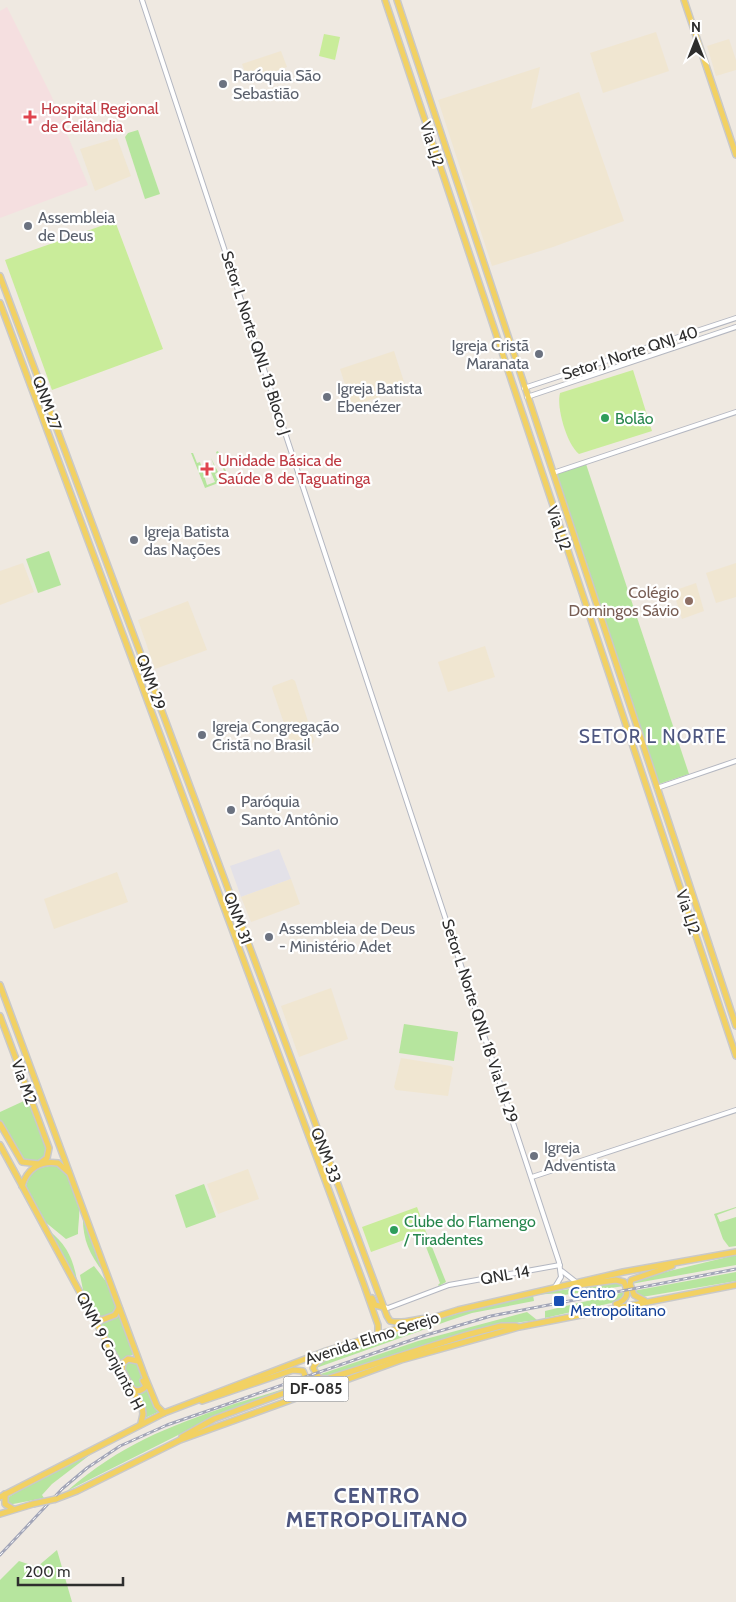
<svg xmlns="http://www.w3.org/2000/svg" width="736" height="1602" viewBox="0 0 736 1602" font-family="Cabin,sans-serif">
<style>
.industrial{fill:#e3e1e8}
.education{fill:#f0e6d1}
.medical{fill:#f5dfe0}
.green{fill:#b6e59e}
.pitch{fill:#c9ec9a}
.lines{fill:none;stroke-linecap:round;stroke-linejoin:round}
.stream{stroke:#75cff0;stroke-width:1}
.minor-casing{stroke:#b4b7c1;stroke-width:6}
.major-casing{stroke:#c9c9c9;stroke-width:8}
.minor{stroke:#fff;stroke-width:4}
.major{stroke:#f2d163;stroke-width:5}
.rail-casing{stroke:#a3a6b8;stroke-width:3}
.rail{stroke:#fff;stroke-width:1;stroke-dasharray:4;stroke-linecap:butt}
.major-bridge-casing{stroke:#c9c9c9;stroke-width:8;stroke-linecap:butt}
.major-bridge{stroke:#f2d163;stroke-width:5}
.worship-dot{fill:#6b7280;stroke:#fff;stroke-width:2}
.health-dot{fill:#e0444e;stroke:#fff;stroke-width:2}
.leisure-dot{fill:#2e9e5b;stroke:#fff;stroke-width:2}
.education-dot{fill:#8d6e63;stroke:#fff;stroke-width:2}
.transit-dot{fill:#1a4fb4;stroke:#fff;stroke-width:2}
.labels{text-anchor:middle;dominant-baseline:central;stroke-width:4.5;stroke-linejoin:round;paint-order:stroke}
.shield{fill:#fff;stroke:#6d6d6d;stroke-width:1}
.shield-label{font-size:15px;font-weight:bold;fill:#2e2e2e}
.worship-label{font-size:16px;fill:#5b616d;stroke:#fff;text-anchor:start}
.health-label{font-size:16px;fill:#be3a42;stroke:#fff;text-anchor:start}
.street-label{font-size:16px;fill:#2e2e2e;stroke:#fff}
.leisure-label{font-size:16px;fill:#27864d;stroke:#fff;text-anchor:start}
.education-label{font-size:16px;fill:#785e54;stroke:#fff;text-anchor:end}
.transit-label{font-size:16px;fill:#164399;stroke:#fff;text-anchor:start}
.quarter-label{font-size:19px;letter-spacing:1px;fill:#4d5680;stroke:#fff}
.district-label{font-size:21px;font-weight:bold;letter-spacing:1px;fill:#4d5680;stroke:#fff}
</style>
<rect width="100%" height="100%" fill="#efe9e1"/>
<polygon class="industrial" points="279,849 291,879 241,897 230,866"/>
<g class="education">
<polygon points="656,32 669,71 603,93 590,53"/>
<polygon points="729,39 736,60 736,70 716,76 707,46"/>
<polygon points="281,51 287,67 248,80 242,64"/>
<polygon points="540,67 531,109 579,92 624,221 553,247 492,266 438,100"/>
<polygon points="117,138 131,176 95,191 80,149"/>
<polygon points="394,351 406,388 352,406 340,369"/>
<polygon points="23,563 34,592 0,605 0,571"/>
<polygon points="736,563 736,597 716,603 706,573"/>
<polygon points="696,583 704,611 682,619 673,591"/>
<polygon points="188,601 207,650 155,669 138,620"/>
<polygon points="485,646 495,677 448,692 438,662"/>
<polygon points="292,679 295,681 314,740 313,743 296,749 292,747 272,688 273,686"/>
<polygon points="117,872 128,902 54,929 44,899"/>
<polygon points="291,879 300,904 251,922 241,897"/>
<polygon points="331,988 348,1039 299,1057 281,1006"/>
<polygon points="401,1058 451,1066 453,1068 448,1096 396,1090 394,1087"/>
<polygon points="248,1169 259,1199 218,1214 207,1184"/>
</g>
<polygon class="medical" points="7,7 51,95 88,185 0,218 0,11"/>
<g class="green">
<polygon points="138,130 160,194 145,199 125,137 128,133"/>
<polygon points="218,451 229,479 205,488 191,453 193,453 197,463 200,462 207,485 215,482 210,470 215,468 211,458 218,472 215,474 217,479 223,477 221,472 224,471 216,452"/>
<polygon points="586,464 689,774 659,784 557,474"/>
<polygon points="49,551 61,585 38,593 26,559"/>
<polygon points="404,1024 458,1032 454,1061 399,1053"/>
<path d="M26,1100L30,1102L47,1149L45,1157C37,1162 27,1165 20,1157L0,1120V1112Z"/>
<path d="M53,1165C66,1167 78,1193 79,1206C80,1215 78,1225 78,1234L66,1239L44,1221L26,1186L30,1173L40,1168Z"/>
<polygon points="204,1184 216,1217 186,1228 175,1195"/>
<polygon points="736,1207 736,1208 717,1215 720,1222 736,1217 736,1246 729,1247 723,1239 714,1214"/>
<path d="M83,1214L104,1273C89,1254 82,1238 83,1214Z"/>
<path d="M48,1230C68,1245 74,1261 78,1286Z"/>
<polygon points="426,1232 446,1282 439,1286 438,1285 440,1283 421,1234"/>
<polygon points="736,1255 736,1265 631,1284 636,1279"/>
<polygon points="94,1266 108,1284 116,1309 115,1312 103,1318 97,1317 84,1295 80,1275"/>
<polygon points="736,1272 736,1281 642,1297 639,1297 633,1291"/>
<polygon points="619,1282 624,1286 564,1295 561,1293 533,1295 534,1301 472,1313 448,1321 316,1368 319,1363 399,1331 453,1315 528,1295"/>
<polygon points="625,1292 620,1301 545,1318 545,1311"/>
<polygon points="527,1312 537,1320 507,1324 448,1339 324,1377 318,1375 418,1341"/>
<polygon points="120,1315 134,1354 119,1361 99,1324"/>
<path d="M133,1360C141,1366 145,1378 143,1387L137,1389L133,1386L123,1369L127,1362Z"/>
<path d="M303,1380L300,1386L210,1419L67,1491C122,1444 165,1428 231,1405C254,1397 282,1392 303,1380Z"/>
<polygon points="148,1390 154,1406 160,1411 145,1418 145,1410 137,1394"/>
<polygon points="95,1451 52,1484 42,1495 44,1498 8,1505 7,1498 40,1478"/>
<polygon points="57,1550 72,1602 0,1602 0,1580 19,1561 37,1567"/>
</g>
<g class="pitch">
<polygon points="324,34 340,37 335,60 319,56"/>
<polygon points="115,221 163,349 52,390 5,260"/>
<path d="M633,370L652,431L579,454C567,445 556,407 560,393Z"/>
<polygon points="417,1207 426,1232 371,1252 362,1227"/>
</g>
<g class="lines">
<polyline class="stream" points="600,1285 601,1289"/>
<defs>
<g id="minor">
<polyline points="142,0 559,1262 561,1277 555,1287"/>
<polyline points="524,388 736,318"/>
<polyline points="527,397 736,327"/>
<polyline points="553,473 736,412"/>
<polyline points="657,788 736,761"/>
<polyline points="532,1177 736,1110"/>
<polyline points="562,1271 576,1282"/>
<polyline points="383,1307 388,1308 449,1285 560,1265"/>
</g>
<g id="major">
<polyline points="385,0 736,1056"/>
<polyline points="397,0 736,1026"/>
<polyline points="684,0 736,155"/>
<path d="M0,276L387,1316L390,1321C402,1325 417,1318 430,1318"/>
<polyline points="0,303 364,1285 378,1325 378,1334"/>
<polyline points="0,985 145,1377 157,1406 164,1413"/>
<polyline points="0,1016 49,1148 47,1158 39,1164 22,1162 0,1124"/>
<polyline points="0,1145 142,1407 143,1414 141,1423"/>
<path d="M22,1186C27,1169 40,1160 58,1163L68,1172"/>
<path d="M578,1285L616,1280L624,1282C629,1293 628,1300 616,1304"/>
<polyline points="372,1298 375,1305 383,1307"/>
<polyline points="645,1301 634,1295 630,1284 631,1280 672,1266"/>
<polyline points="93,1317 102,1320 115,1315 119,1308"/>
<path d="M364,1338C353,1355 321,1350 313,1368L319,1378L327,1379L466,1335L501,1326H516"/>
<polyline points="122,1369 123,1363 128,1359 138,1361"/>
<path d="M132,1389C137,1392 142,1391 146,1386L143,1381"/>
<polyline points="182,1437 214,1419 303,1386 307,1380 303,1371 293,1370 202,1401"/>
<polyline points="5,1494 5,1504 13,1509"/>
<polyline points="0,1497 164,1413 326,1351 458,1310 623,1272 736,1252"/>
<polyline points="56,1499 77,1491 180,1440 401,1360 519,1327 736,1285"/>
<polyline points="0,1514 33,1504"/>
</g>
</defs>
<use href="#minor" class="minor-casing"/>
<use href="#major" class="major-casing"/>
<use href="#minor" class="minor"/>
<use href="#major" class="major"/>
<defs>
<polyline id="rail" points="0,1555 62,1489 87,1468 120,1446 167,1425 423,1336 491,1316 736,1269"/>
</defs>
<use href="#rail" class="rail-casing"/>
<use href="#rail" class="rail"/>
<defs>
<polyline id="major-bridge" points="33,1504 56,1499"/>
</defs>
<use href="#major-bridge" class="major-bridge-casing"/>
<use href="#major-bridge" class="major-bridge"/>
</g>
<g class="worship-dot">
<circle cx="223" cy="84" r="5"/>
<circle cx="28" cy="226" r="5"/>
<circle cx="539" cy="354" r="5"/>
<circle cx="327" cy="397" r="5"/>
<circle cx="134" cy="540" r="5"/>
<circle cx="202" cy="735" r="5"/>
<circle cx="231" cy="810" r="5"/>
<circle cx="269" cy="937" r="5"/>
<circle cx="534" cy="1156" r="5"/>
</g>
<g class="health-dot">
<path d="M27.5 109.5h5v5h5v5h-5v5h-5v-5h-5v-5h5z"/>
<path d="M204.5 461.5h5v5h5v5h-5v5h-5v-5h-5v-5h5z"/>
</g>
<g class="leisure-dot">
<circle cx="605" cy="418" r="5"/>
<circle cx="394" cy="1230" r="5"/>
</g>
<circle class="education-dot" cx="689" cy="601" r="5"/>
<rect class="transit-dot" x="553" y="1295" width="12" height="12" rx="2.5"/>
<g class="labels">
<rect class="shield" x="283.5" y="1376.5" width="65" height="25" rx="4"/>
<g class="shield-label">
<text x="316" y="1389">DF-085</text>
</g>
<g class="worship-label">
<text x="233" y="75">Paróquia São<tspan x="233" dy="18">Sebastião</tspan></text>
<text x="38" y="217">Assembleia<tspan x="38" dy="18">de Deus</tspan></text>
<text x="529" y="345" text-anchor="end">Igreja Cristã<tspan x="529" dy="18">Maranata</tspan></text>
<text x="337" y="388">Igreja Batista<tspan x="337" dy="18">Ebenézer</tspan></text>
<text x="144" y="531">Igreja Batista<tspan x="144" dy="18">das Nações</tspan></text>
<text x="212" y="726">Igreja Congregação<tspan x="212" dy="18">Cristã no Brasil</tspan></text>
<text x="241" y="801">Paróquia<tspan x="241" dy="18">Santo Antônio</tspan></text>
<text x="279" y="928">Assembleia de Deus<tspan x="279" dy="18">- Ministério Adet</tspan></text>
<text x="544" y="1147">Igreja<tspan x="544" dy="18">Adventista</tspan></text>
</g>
<g class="health-label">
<text x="41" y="108">Hospital Regional<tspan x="41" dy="18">de Ceilândia</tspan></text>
<text x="218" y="460">Unidade Básica de<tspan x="218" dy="18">Saúde 8 de Taguatinga</tspan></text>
</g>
<g class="street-label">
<text transform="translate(432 144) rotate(72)">Via LJ2</text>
<text transform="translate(256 343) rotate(72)">Setor L Norte QNL 13 Bloco J</text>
<text transform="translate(630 353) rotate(-18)">Setor J Norte QNJ 40</text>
<text transform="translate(47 403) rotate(70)">QNM 27</text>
<text transform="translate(559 528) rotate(71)">Via LJ2</text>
<text transform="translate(151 682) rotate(70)">QNM 29</text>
<text transform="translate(688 912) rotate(72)">Via LJ2</text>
<text transform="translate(238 918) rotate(70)">QNM 31</text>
<text transform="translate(480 1021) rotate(72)">Setor L Norte QNL 18 Via LN 29</text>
<text transform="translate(24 1082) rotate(70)">Via M2</text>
<text transform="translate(326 1155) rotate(69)">QNM 33</text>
<text transform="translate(505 1275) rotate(-10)">QNL 14</text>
<text transform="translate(372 1338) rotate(-18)">Avenida Elmo Serejo</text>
<text transform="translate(110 1351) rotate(63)">QNM 9 Conjunto H</text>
</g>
<g class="leisure-label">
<text x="615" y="418">Bolão</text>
<text x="404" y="1221">Clube do Flamengo<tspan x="404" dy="18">/ Tiradentes</tspan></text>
</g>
<g class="education-label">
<text x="679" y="592">Colégio<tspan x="679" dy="18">Domingos Sávio</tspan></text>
</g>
<g class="transit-label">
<text x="570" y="1292">Centro<tspan x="570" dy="18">Metropolitano</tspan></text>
</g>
<g class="quarter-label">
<text x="653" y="736">SETOR L NORTE</text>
</g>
<g class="district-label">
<text x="377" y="1495">CENTRO<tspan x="377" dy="24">METROPOLITANO</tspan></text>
</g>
</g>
<g transform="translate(696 40)" stroke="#ffffff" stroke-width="4" paint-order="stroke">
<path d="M0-4L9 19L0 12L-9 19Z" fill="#2e2e2e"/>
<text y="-8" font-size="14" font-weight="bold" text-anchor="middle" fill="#2e2e2e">N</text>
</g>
<path d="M18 1577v8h105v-8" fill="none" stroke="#2e2e2e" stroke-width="2.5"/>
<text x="25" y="1577" font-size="15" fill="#2e2e2e" stroke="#ffffff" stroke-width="4" paint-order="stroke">200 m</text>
</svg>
